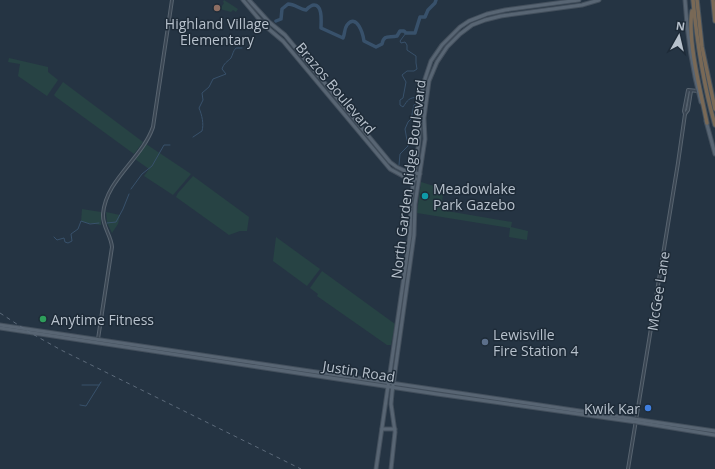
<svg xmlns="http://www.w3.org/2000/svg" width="715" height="469" viewBox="0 0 715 469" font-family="'Open Sans',sans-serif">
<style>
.green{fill:#274344}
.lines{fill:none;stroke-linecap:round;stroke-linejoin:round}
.stream{stroke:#38516b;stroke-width:1}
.river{stroke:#38516b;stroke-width:3.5}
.minor-casing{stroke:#586470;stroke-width:4}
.major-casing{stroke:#434f5c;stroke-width:5}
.highway-casing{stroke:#44515d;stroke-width:5.5}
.minor{stroke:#3a4653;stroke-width:2}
.major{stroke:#586573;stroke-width:3}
.highway{stroke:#796956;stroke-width:3.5}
.rail{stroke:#5c6a7a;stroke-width:1;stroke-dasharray:4 4;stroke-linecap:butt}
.education-dot{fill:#8d6e63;stroke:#1e2b38;stroke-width:1.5}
.culture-dot{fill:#0f9aa8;stroke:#1e2b38;stroke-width:1.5}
.leisure-dot{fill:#2e9e5b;stroke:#1e2b38;stroke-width:1.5}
.service-dot{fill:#5c6f8a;stroke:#1e2b38;stroke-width:1.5}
.shop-dot{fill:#3f7fe0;stroke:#1e2b38;stroke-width:1.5}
.labels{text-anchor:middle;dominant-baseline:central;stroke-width:3;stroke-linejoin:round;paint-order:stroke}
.poi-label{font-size:14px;fill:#b7c1cc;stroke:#1e2b38;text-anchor:start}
.street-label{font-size:14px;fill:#b7c1cc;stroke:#1e2b38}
</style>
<rect width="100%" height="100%" fill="#253443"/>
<g class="green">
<polygon points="224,0 238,9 236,12 233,10 231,12 220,9 224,3 223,2"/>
<polygon points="9,58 48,67 48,72 58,80 47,96 18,76 20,64 8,62"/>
<polygon points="63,82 143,142 134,154 56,97 54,95"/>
<polygon points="146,144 191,174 173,195 144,176 149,169 135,159"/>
<polygon points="193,176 249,217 247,231 240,231 229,235 176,197 178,193"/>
<polygon points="421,182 434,186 443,195 441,210 512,222 511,227 528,231 527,240 509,237 510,228 417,213"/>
<polygon points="82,209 101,212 101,225 81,222"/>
<polygon points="106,212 120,215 118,224 112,233 107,223"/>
<polygon points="276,237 320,269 307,286 273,261"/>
<polygon points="322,271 395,324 391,345 387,345 317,296 318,294 310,288"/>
</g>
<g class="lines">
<g class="stream">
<path d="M193,137L202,131C204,124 202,115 199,108L203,100L202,93L209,87L213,79L226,74L222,69C224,63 227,62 231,58C233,54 233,51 236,48H242"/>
<path d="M399,165L400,154L408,146L405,129L408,122L411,119L414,105L419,102L418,97C408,98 408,100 403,107L400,105V100L403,98L406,82L402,75L407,71H414L417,69L416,63V56L407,50V45L405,42L401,43L400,41L406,33"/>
<polyline points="131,189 142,174 152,166 164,145 170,145"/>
<polyline points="107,223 116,222 123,209 129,194"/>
<polyline points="54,237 57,240 64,238 65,242 68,243 72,241 71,234 78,229 81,221 90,224 99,223"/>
<polyline points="82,385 99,385"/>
<polyline points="80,405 86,406 101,382"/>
</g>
<path class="river" d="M276,21L281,19L282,9L288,4C295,4 299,9 306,10C308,8 311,5 314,5C323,5 321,22 321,28L343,38C345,34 344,29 347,25C357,13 363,34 364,41L376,47L382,44C384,34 389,38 397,36L400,31H404L406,33H415L420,17H425L428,10L435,3L436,0"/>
<defs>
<g id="minor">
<polyline points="685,114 688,110 691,91"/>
<path d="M98,339L112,247C111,235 102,226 103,214C106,179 142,159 153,127L172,0"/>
<polyline points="628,469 678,163 685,114 684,111 688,90 698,91"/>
</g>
<g id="major">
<polyline points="243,0 264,25 283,41 390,169 403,176 416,179"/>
<path d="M249,0L269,22L285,35L390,162C399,170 407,172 420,174"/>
<path d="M685,0C687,34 692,69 701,102"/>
<polyline points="706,121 715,154"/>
<polyline points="0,325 715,431"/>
<polyline points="0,328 437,394 636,422 715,435"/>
<polyline points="382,429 395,429"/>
<polyline points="376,469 410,235 411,200 419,141 420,118 423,85 431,61 442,45 460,27 469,21 487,14 505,10 579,0"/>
<polyline points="391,469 395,432 391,404 392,393 414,235 415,204 425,139 424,118 429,81 437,62 447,47 460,34 472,25 485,20 501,16 582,5 599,0"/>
</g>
<g id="highway">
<path d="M693,0C697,42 703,83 715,125"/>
<polyline points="697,0 702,47 715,109"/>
<polyline points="713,0 715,21"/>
<path d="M692,11C687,40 701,93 707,123"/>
</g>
</defs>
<use href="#minor" class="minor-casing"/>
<use href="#major" class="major-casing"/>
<use href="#highway" class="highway-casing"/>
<use href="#minor" class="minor"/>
<use href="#major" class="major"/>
<use href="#highway" class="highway"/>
<polyline class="rail" points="0,313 29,332 61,350 301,469"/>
</g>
<circle class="education-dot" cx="217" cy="8" r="4"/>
<circle class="culture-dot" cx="425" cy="196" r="4"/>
<circle class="leisure-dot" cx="43" cy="319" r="4"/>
<circle class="service-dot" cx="485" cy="342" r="4"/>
<circle class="shop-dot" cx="648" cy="408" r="4"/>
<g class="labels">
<g class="poi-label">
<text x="217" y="23" text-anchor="middle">Highland Village<tspan x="217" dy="16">Elementary</tspan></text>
<text x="433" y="188">Meadowlake<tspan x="433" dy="16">Park Gazebo</tspan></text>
<text x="51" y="319">Anytime Fitness</text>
<text x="493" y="334">Lewisville<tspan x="493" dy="16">Fire Station 4</tspan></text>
<text x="640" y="408" text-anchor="end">Kwik Kar</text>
</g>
<g class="street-label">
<text transform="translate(336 88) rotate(50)">Brazos Boulevard</text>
<text transform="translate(408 179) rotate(-83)">North Garden Ridge Boulevard</text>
<text transform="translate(658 291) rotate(-81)">McGee Lane</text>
<text transform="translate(359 371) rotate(9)">Justin Road</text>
</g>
</g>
<g transform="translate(679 36) rotate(8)" stroke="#1e2b38" stroke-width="3" paint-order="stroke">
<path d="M0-3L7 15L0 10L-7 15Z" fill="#b7c1cc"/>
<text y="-6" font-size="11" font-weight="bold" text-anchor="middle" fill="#b7c1cc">N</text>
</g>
</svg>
